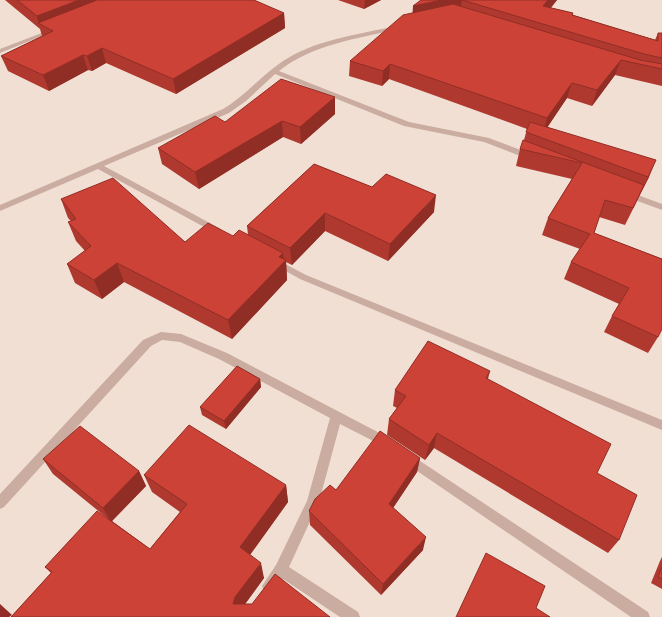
<svg xmlns="http://www.w3.org/2000/svg" width="662" height="617" viewBox="0 0 662 617" font-family="'PT Sans Narrow',sans-serif">
<style>
.lines{fill:none;stroke-linecap:round;stroke-linejoin:round}
.minor{fill:#caaca0;fill-rule:evenodd}
.wall{fill:#b0392f}
.shaded-wall{fill:#902e26}
.building{fill:#cd4237;stroke:#902e26}
</style>
<rect width="100%" height="100%" fill="#f2dfd4"/>
<g class="lines">
<g class="minor">
<path d="M396,26L399,28L398,29C357,39 313,44 279,71L409,122L489,138L534,155V159H528L484,142L404,126L275,74L246,101L229,113L104,166L221,229L222,231L221,233H215L98,169L0,211V205L223,109C247,95 264,72 288,58C320,39 360,34 396,26Z"/>
<polygon points="52,29 57,30 0,53 0,49"/>
<polygon points="627,191 662,204 662,210 624,196 623,194 624,192"/>
<polygon points="274,258 306,275 662,420 662,430 300,279 271,263 269,261"/>
<polygon points="161,332 181,334 227,353 391,439 393,443 391,447 387,448 340,424 319,502 289,567 358,612 360,617 340,617 283,579 274,591 269,593 264,591 262,586 276,565 307,501 330,418 219,359 180,342 162,340 151,346 4,507 0,509 0,494 143,340"/>
<polygon points="408,453 648,612 650,617 631,617 404,462 402,458 404,454"/>
</g>
</g>
<g class="wall">
<polygon points="5,0 174,0 284,13 285,28 176,94 106,63 92,71 88,70 49,91 8,71 1,56 42,36 40,29"/>
<polygon points="338,0 381,0 364,9"/>
<polygon points="421,0 557,0 551,8 573,13 573,15 655,40 658,33 662,33 662,86 615,75 592,106 567,98 547,127 649,177 625,225 599,217 594,233 662,259 658,337 648,353 604,332 612,316 619,304 564,279 571,262 580,249 542,235 548,218 572,179 516,166 520,149 524,140 527,129 389,79 382,86 349,76 350,61 413,13 413,6"/>
<polygon points="335,97 335,114 301,144 283,137 199,189 162,164 158,148 225,122"/>
<polygon points="314,164 434,212 388,261 325,231 292,265 286,262 287,280 232,339 124,282 102,299 75,283 67,264 85,251 76,241 68,222 71,221 68,218 61,199 185,242 248,235 247,226"/>
<polygon points="490,371 488,379 597,473 619,540 608,553 434,448 425,460 387,435 389,419 397,408 393,406 395,390"/>
<polygon points="260,379 261,387 226,429 202,415 200,407"/>
<polygon points="420,458 417,472 393,508 423,550 381,595 310,525 309,511 336,490"/>
<polygon points="43,459 139,471 146,486 112,521 150,549 180,512 152,492 144,475 286,485 288,502 250,555 264,578 245,604 330,617 11,617 51,573 45,567 107,518 53,474"/>
<polygon points="662,557 662,589 651,583 660,561"/>
</g>
<g class="shaded-wall">
<polygon points="79,0 121,0 39,24 37,16"/>
<polygon points="365,0 381,0 364,9"/>
<polygon points="442,0 473,0 462,0 461,6 448,13 412,21 413,6"/>
<polygon points="548,0 557,0 539,20 543,6"/>
<polygon points="284,13 285,28 176,94 173,79"/>
<polygon points="102,48 106,63 92,71 87,56"/>
<polygon points="83,55 88,70 49,91 43,75"/>
<polygon points="621,60 615,75 592,106 597,90"/>
<polygon points="390,64 389,79 382,86 383,71"/>
<polygon points="572,83 567,98 543,134 547,118"/>
<polygon points="335,97 335,114 301,144 300,127"/>
<polygon points="282,121 283,137 199,189 195,172"/>
<polygon points="656,160 649,177 640,194"/>
<polygon points="436,195 434,212 388,261 390,244"/>
<polygon points="325,213 325,231 292,265 290,248"/>
<polygon points="283,253 284,262 286,260 287,280 232,339 228,320 279,257"/>
<polygon points="117,263 124,282 102,299 94,280"/>
<polygon points="260,379 261,387 226,429 224,421"/>
<polygon points="437,433 434,448 425,460 429,445"/>
<polygon points="420,458 417,472 387,517 389,504"/>
<polygon points="139,471 146,486 111,522 103,508"/>
<polygon points="286,485 288,502 244,563 240,547"/>
<polygon points="426,537 423,550 381,595 383,584"/>
<polygon points="261,563 264,578 240,611 233,604 235,597"/>
<polygon points="0,604 12,615 9,617 0,617"/>
</g>
<g class="building">
<polygon points="17,0 79,0 37,16"/>
<polygon points="97,0 254,0 284,13 173,79 102,48 87,56 83,55 43,75 1,56 53,31 38,23"/>
<polygon points="421,0 442,0 413,6"/>
<polygon points="462,0 548,0 543,6 573,13 572,15 658,41 658,33 662,33 662,58 644,54"/>
<polygon points="453,4 640,60 662,64 662,69 621,60 597,90 572,83 547,118 390,64 383,71 350,61 403,15"/>
<polygon points="281,79 335,97 300,127 282,121 195,172 158,148 215,116 225,122"/>
<polygon points="530,122 656,160 648,177 526,132"/>
<polygon points="523,140 644,185 633,208 605,200 594,233 662,259 662,329 658,337 612,316 629,288 571,262 590,234 548,218 582,163 520,149"/>
<polygon points="314,164 372,187 386,174 436,195 390,244 325,213 290,248 247,226"/>
<polygon points="113,178 185,242 208,223 233,236 239,230 283,253 279,257 286,260 228,320 117,263 94,280 67,264 91,246 68,222 76,219 61,199"/>
<polygon points="428,341 490,371 486,378 611,444 597,473 637,495 619,540 437,433 429,445 389,419 406,396 395,390"/>
<polygon points="237,366 260,379 224,421 200,407"/>
<polygon points="189,425 286,485 240,547 261,563 235,597 233,604 252,604 275,574 330,617 11,617 52,572 45,567 97,511 150,549 187,504 144,475"/>
<polygon points="80,426 139,471 103,508 43,459"/>
<polygon points="380,431 420,458 389,504 426,537 383,584 309,511 315,499 330,485 336,490"/>
<polygon points="486,553 545,586 536,608 550,617 456,617"/>
<polygon points="662,567 662,579 658,577"/>
</g>
</svg>
